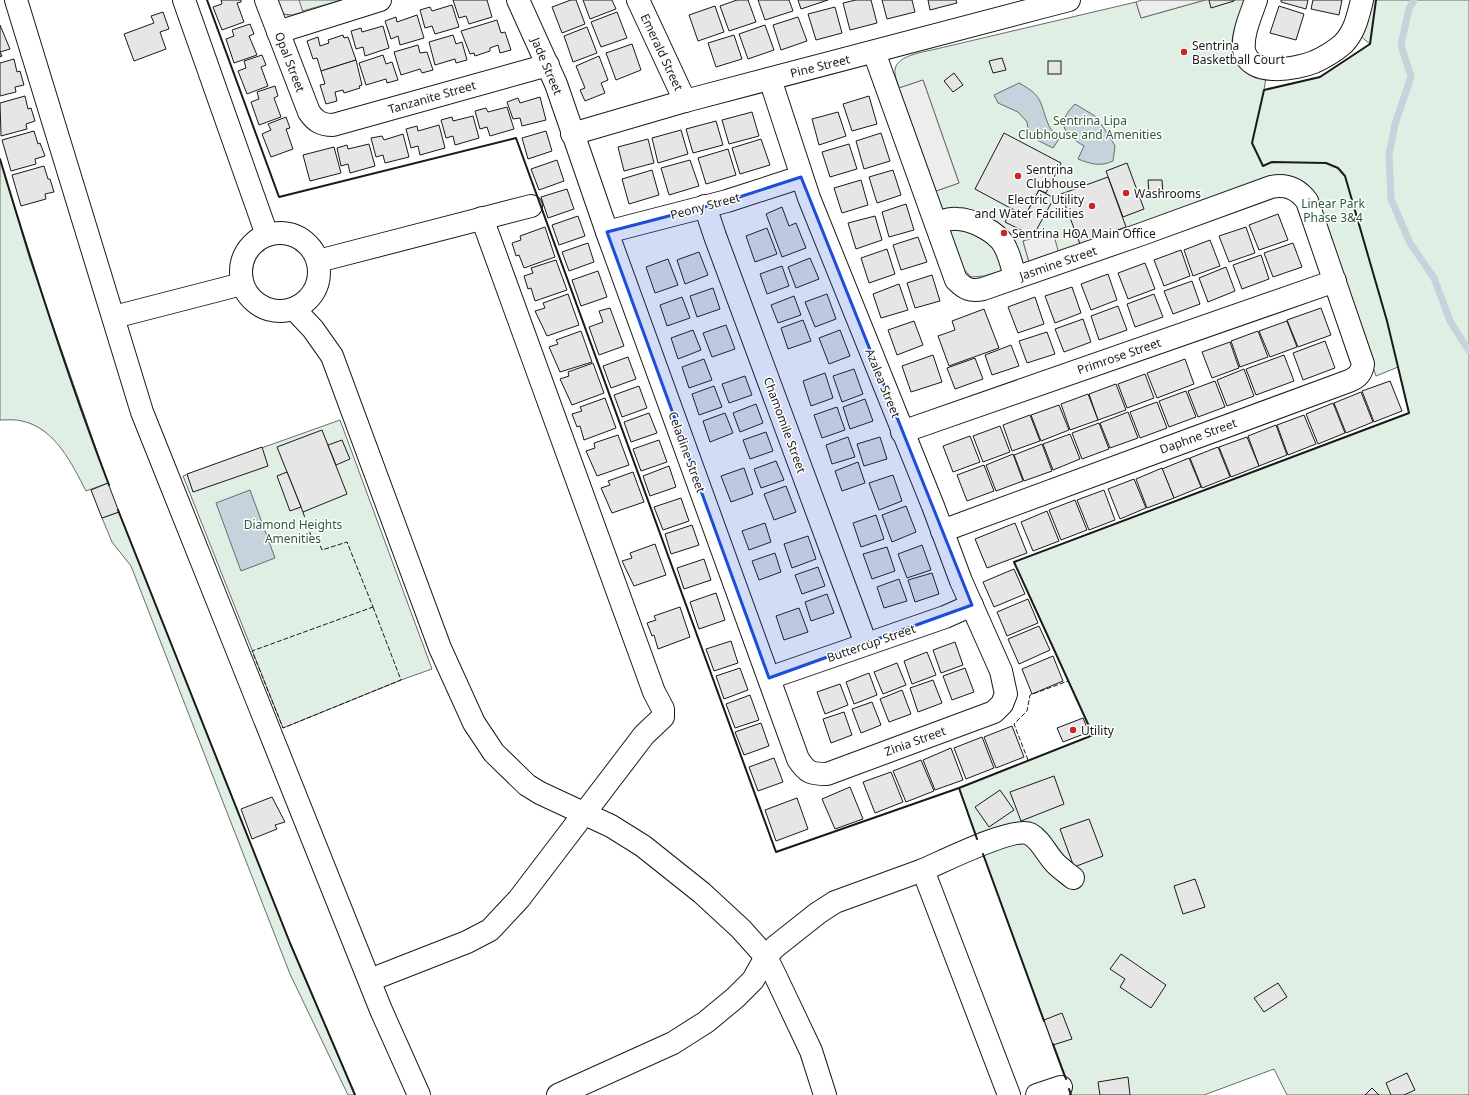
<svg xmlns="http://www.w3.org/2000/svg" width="1469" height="1095" viewBox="0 0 1469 1095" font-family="'Noto Sans',sans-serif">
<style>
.green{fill:#e0efe3;stroke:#6a6a6a}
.parking{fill:#ededed;stroke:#6a6a6a}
.water{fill:#c6d2dc;stroke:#6a6a6a}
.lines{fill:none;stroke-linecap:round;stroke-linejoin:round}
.stream{stroke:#c6d2dc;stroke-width:7}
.building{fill:#e6e6e6;stroke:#1a1a1a}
.minor-casing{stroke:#1a1a1a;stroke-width:24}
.minor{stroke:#fff;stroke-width:22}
.fence{stroke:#1a1a1a;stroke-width:1;stroke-dasharray:5 2;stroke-linecap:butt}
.wall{stroke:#1a1a1a;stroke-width:2}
.marked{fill:#1d4ed8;fill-opacity:0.2;stroke:#1d4ed8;stroke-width:3;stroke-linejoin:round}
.poi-dot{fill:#c62828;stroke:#fff;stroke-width:1.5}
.labels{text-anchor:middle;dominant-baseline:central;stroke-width:3;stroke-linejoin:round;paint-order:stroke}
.poi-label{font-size:12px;fill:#1a1a1a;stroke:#fff;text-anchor:start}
.street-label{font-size:12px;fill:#1a1a1a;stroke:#fff}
.park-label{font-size:12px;fill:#2b5a34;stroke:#fff}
</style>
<rect width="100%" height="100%" fill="#fff"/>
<g class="green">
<polygon points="275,0 342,0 288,15 283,14"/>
<path d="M1205,0H1245C1239,15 1223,50 1238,63C1246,69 1257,73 1266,78L1264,90L1320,77L1370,44L1353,30L1362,0H1469V1095H1287L1274,1069L1204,1095H1071L959,788L1093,735L1014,562L1409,413L1398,367L1376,376L1316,196C1310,184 1301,179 1288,176L1059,254L1023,241L1029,262L984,276L971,277L963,268L936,191L959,183L923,80L899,88C898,82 894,76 895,69C898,55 924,52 936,49L1136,2L1141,18Z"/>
<path d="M0,159L30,260L108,483L86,491C72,464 55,428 22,421C15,419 7,420 0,420Z"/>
<polygon points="340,420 432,669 401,680 283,728 183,476"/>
<polygon points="119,512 290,943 355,1095 348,1095 290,974 131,566 112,542 102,518"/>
</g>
<g class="parking">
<polygon points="275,0 299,0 303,12 292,15 283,14 280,12"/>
<polygon points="1142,0 1205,0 1141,18 1136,2"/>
<polygon points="923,80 959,183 936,191 899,88"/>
<polygon points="1053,232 1059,254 1029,262 1023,241"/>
</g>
<g class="water">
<path d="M1019,83C1045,97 1039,103 1049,126C1051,130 1056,135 1059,139L1053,148L1029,136L1027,122L1018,112L998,103L994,95Z"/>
<path d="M1075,104L1095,116L1108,134L1115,146L1113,161C1100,167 1091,164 1078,159L1084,146C1064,134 1055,124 1075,104Z"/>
<polygon points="250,490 275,558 241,571 216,503"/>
</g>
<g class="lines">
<polyline class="stream" points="1414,0 1409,9 1401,45 1411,77 1395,124 1389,155 1391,199 1410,243 1434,278 1450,321 1469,351"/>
</g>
<g class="building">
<polygon points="221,0 241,0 241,2 237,3 244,22 222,30 213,7 222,4"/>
<polygon points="453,0 487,0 492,17 469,24 466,16 459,18"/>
<polygon points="571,0 576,0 585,24 562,33 552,7"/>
<polygon points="583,0 612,0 616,9 590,19"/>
<polygon points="737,0 748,0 756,22 729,31 720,6"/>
<polygon points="758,0 789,0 793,11 765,20"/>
<polygon points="798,0 828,0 801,9"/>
<polygon points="856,0 871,0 877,23 850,30 843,3"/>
<polygon points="882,0 912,0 915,12 887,19"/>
<polygon points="928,0 956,0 957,3 930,10"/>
<polygon points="1209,0 1234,0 1234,1 1211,8"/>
<polygon points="1281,0 1308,0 1306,9 1281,2"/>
<polygon points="1313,0 1342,0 1339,15 1311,9"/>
<polygon points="452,5 459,27 435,34 432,26 425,28 420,10 430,7 432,11"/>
<polygon points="715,6 724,32 698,41 689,15"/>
<polygon points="1279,6 1304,14 1296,40 1270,33"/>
<polygon points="835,7 842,33 816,40 808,14"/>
<polygon points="163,12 169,29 160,32 166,49 134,61 124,34 154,23 151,16"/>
<polygon points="617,12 627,38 601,47 591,22"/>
<polygon points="417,15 424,38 400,45 398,36 391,39 385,21 396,17 397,22"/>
<polygon points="798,17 807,41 781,50 773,25"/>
<polygon points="497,20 501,33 505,32 511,50 500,53 498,45 490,48 490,51 475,56 474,53 470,54 461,31"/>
<polygon points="250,24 254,34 249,36 257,55 234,63 226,39 234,36 232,30"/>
<polygon points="0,25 10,49 0,52 2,56 0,57"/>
<polygon points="765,25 774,50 748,59 739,34"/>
<polygon points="383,26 389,48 365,56 363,47 356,49 351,31 361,28 362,32"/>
<polygon points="587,27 597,53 573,62 564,36"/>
<polygon points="343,35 344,38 348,37 356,60 321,71 317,58 313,59 307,41 318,37 320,46 329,43 328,40"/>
<polygon points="453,35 456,44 462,42 467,60 456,63 455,59 435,65 429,42"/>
<polygon points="734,35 742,59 716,67 708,43"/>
<polygon points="632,44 641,70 616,80 606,53"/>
<polygon points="418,45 420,53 427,52 433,70 422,73 420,69 401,75 394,52"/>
<polygon points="262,55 266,65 261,67 268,86 247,94 238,71 246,68 244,61"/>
<polygon points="383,55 386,64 392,62 398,80 387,83 386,79 366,85 359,63"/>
<polygon points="599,56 608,80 601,83 605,93 585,101 580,90 585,88 576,66"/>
<polygon points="1002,58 1006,70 993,73 989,61"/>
<polygon points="14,59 17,72 20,71 24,85 15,87 16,92 0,96 0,63"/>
<polygon points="356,60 362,85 359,86 360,88 344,93 343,90 335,92 337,101 326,104 320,85 325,84 321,71"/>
<rect x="1048" y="61" width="13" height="13"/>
<polygon points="954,73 963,85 953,92 944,81"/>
<polygon points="275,86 278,96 274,98 281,117 259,125 251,102 259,99 257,92"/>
<polygon points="25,96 28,109 31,108 35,121 26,124 27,129 1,136 0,103"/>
<polygon points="869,96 877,124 852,131 843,104"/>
<polygon points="540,97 546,120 522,126 520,118 513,119 507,102 518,98 520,103"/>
<polygon points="507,107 514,129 490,136 487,127 480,129 475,111 486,108 488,112"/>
<polygon points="752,112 759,136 729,144 722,120"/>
<polygon points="838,112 846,136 819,145 812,119"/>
<polygon points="473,116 479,138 455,145 453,136 446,138 441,120 452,117 453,121"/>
<polygon points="286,117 290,128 286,129 293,149 271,157 262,134 271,130 268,124"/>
<polygon points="716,121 723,145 693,153 686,129"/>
<polygon points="439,125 445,148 420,155 418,146 411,148 406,129 417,126 418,131"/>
<polygon points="681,130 688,154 658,163 652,138"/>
<polygon points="34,131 38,144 40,143 45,156 35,159 36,164 11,171 2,140"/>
<polygon points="546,131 552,151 528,159 522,138"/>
<polygon points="881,133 890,161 864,169 856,141"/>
<polygon points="1004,133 1061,163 1046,193 1039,190 1025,216 975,189"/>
<polygon points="403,134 409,157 385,163 383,155 376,157 371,138 382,136 384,140"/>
<polygon points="648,139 654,163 624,171 618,147"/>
<polygon points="761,139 770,165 740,174 732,148"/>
<polygon points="369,144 375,166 350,173 348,164 341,166 337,148 347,145 348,149"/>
<polygon points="849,144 857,169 830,177 822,152"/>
<polygon points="334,147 341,173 310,181 303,155"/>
<polygon points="728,149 736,175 706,184 698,158"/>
<polygon points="557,160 564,181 539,190 531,169"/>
<polygon points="690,160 699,186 669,195 661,168"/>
<polygon points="1127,163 1144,209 1123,217 1106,171"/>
<polygon points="44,166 48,179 50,179 54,192 45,194 46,199 21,206 12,175"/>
<polygon points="652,170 659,195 629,204 622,179"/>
<polygon points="893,170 901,195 877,203 869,177"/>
<polygon points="1108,177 1126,227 1080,244 1061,194"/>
<polygon points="861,180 868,205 842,213 834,188"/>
<polygon points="1148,180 1162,180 1163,194 1149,195"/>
<polygon points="567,189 574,209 548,218 541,197"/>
<polygon points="1039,190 1054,198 1033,236 1005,222 1012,209 1025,216"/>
<polygon points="906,204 914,230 889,237 882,212"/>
<polygon points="782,207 789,226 796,223 806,248 782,257 766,214"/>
<polygon points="1278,214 1288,240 1259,250 1249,225"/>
<polygon points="578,216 585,236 559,245 552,225"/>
<polygon points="875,216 882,240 856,249 848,223"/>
<polygon points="545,227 555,257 524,268 519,255 516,256 512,243 521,240 520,236"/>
<polygon points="1246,227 1255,253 1229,262 1219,236"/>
<polygon points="767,228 777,254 755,262 746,236"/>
<polygon points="918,237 927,262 901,270 893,245"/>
<polygon points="1210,240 1220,266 1193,276 1184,250"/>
<polygon points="588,243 594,262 569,271 562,252"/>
<polygon points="1293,243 1302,267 1273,277 1264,253"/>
<polygon points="887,249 895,274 869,283 861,258"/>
<polygon points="1181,250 1190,276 1164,286 1154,260"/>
<polygon points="699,252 708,275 685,284 677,260"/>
<polygon points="1261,255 1269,279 1242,289 1233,265"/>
<polygon points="810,258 819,279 796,288 788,267"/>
<polygon points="668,259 678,285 655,293 646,267"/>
<polygon points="556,260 567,290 535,301 531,288 528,289 524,276 533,273 531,268"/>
<polygon points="1145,263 1155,289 1128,299 1118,273"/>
<polygon points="782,266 789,286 767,294 760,274"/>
<polygon points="1226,267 1235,291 1208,302 1199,278"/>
<polygon points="598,271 607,297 581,306 572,280"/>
<polygon points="1108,274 1117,300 1091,310 1081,284"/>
<polygon points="932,275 940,301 915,308 907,283"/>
<polygon points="1192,281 1200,304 1173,314 1164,291"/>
<polygon points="899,284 908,310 881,318 873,294"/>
<polygon points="1072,287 1081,313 1055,323 1045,296"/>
<polygon points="713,288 720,309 697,317 690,296"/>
<polygon points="568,294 579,325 547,336 535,311 545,308 543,303"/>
<polygon points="827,294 836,319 815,327 805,302"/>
<polygon points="1154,294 1163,317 1135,327 1127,304"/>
<polygon points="794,296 801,315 778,323 771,305"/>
<polygon points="682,297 690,318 667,326 660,305"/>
<polygon points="1035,297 1044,324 1018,333 1008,307"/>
<polygon points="1118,306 1127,330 1099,340 1091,316"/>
<polygon points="610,308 624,346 599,355 589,327 603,322 599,311"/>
<polygon points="1321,308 1331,335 1298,347 1287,320"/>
<polygon points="984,309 999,348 949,366 938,336 955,330 952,321"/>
<polygon points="1083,319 1091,342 1064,352 1055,329"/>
<polygon points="803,320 811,341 788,349 781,328"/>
<polygon points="914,321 923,345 897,355 888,330"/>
<polygon points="1287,321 1297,347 1270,357 1259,331"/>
<polygon points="726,325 735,349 712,357 703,333"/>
<polygon points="693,330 701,350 678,359 671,338"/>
<polygon points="840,330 850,356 829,364 819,338"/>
<polygon points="581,331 592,362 560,372 549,347 558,344 556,340"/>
<polygon points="1258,331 1268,357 1240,367 1231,341"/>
<polygon points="1047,332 1055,354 1027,363 1019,341"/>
<polygon points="1325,341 1335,368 1303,380 1293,353"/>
<polygon points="1230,342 1239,368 1212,378 1202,352"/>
<polygon points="1011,345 1019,366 992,375 985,355"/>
<polygon points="933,355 942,382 911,392 902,366"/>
<polygon points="1284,355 1294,381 1256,395 1246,369"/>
<polygon points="628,357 636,379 611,388 603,366"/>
<polygon points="975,358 983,379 955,389 947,368"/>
<polygon points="704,359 712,380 689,388 682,367"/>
<polygon points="1185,359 1194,384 1157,398 1147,373"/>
<polygon points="593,363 604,393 572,405 560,379 569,376 568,372"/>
<polygon points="854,369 863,394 842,402 833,376"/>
<polygon points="1244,369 1254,396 1227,406 1217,380"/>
<polygon points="825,373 833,398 811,406 803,381"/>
<polygon points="1145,374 1154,398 1127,408 1118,384"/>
<polygon points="745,376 752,395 729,403 722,384"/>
<polygon points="1215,381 1225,407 1198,417 1188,391"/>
<polygon points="1390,381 1402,411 1374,422 1362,391"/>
<polygon points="1116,384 1126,410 1098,420 1089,394"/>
<polygon points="639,386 647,408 622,417 614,395"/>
<polygon points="714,386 722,407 699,415 692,394"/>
<polygon points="1186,391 1196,417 1169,427 1159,401"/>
<polygon points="1361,392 1373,422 1346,433 1334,403"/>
<polygon points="1088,394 1098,420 1070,430 1061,404"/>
<polygon points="605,398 616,428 584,440 580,426 577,427 572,414 582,411 580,407"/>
<polygon points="865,399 873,421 850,429 843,407"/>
<polygon points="1157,402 1167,428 1140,438 1130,412"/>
<polygon points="1333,403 1345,433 1318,444 1306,414"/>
<polygon points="756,404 763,423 740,432 733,413"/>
<polygon points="1059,405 1069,430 1041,441 1031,415"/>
<polygon points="837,407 845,430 822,438 814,415"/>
<polygon points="1128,412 1138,438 1110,448 1100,423"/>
<polygon points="649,413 657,433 631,442 624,422"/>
<polygon points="725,413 733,433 710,442 703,421"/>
<polygon points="1030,415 1040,441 1012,451 1003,425"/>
<polygon points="1304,415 1316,444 1288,455 1277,425"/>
<polygon points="1099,423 1109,449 1082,459 1072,433"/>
<polygon points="1276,425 1287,455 1259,466 1248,436"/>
<polygon points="1000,426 1010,452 983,462 973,436"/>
<polygon points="322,430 347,494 303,512 277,447"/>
<polygon points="766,432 773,451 750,459 743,440"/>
<polygon points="1070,434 1080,459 1053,470 1043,444"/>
<polygon points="618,435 629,465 597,476 586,451 595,448 594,443"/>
<polygon points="970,436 980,462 953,472 943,446"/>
<polygon points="848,437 855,457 832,464 826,445"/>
<polygon points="880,437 887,459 864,466 857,444"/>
<polygon points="1247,437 1259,466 1231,477 1219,447"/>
<polygon points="342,440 350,459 336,465 328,445"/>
<polygon points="659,440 667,462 641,471 633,449"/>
<polygon points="1042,444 1052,471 1024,481 1014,455"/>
<polygon points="262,447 268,466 193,492 187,474"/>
<polygon points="1218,447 1230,477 1202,488 1190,458"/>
<polygon points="1013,454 1023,481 996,491 986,465"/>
<polygon points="1189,458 1201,487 1174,498 1162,469"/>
<polygon points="776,461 784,480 761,488 754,469"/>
<polygon points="858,462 865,483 842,491 835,471"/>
<polygon points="984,465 994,491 967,501 957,475"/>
<polygon points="669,466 676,487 650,496 643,476"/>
<polygon points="744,468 753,494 731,502 721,476"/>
<polygon points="1162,468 1174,498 1147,508 1136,479"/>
<polygon points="287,472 301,507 290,511 277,476"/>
<polygon points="633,472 644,502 612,513 601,488 610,485 608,481"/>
<polygon points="893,475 902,501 879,510 869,483"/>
<polygon points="1134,479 1146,508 1120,519 1108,489"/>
<polygon points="108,483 119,512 102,518 91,490"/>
<polygon points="786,486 796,512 774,520 764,494"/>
<polygon points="1104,490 1115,520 1089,530 1077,500"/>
<polygon points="681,498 689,521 663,530 654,507"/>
<polygon points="1075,500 1087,530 1061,540 1049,510"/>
<polygon points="906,506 916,532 892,542 882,515"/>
<polygon points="1047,511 1059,541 1033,551 1021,522"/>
<polygon points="876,515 884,539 861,547 853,523"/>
<polygon points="765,523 771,542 749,550 742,531"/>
<polygon points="1015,523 1027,553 987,568 975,539"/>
<polygon points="692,525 699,545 671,554 665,534"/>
<polygon points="808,536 816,559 792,568 784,544"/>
<polygon points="655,544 666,575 634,586 622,561 632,558 630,553"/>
<polygon points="922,545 931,570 907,578 898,554"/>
<polygon points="887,547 895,571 872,579 863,554"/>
<polygon points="775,553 781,572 759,580 752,561"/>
<polygon points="704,559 711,580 684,589 677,568"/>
<polygon points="818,567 825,586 802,594 795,575"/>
<polygon points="1014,569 1025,594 994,607 983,582"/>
<polygon points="932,573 939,594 915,602 908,580"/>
<polygon points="899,579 907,601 884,608 877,587"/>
<polygon points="716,593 725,620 699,629 690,602"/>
<polygon points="827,594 834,613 811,621 805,602"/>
<polygon points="1028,599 1038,623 1007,636 997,612"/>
<polygon points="680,607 690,637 658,649 654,635 652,636 647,623 656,620 654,616"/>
<polygon points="799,608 808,632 784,640 776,616"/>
<polygon points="1039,626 1050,650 1019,664 1008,639"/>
<polygon points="731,641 738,663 714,671 706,649"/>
<polygon points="955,642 963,665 941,673 933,650"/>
<polygon points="927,652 936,675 912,684 904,661"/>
<polygon points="1053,656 1063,681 1032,694 1022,669"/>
<polygon points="897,663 906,685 883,694 874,672"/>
<polygon points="740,668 748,690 724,699 716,676"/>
<polygon points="965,668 974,692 952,700 943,676"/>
<polygon points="869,673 877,695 854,704 846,682"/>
<polygon points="933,680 942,703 918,712 910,688"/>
<polygon points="840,684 848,705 825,714 817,692"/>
<polygon points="902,690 911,714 889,722 880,699"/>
<polygon points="750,695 759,720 735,728 726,704"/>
<polygon points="872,702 881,725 861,733 852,709"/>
<polygon points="844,712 852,735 831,743 823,719"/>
<polygon points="1083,718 1089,732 1063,742 1057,728"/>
<polygon points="761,723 769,746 744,755 735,732"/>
<polygon points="1012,726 1024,757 996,768 984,737"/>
<polygon points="982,737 994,768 966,779 954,748"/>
<polygon points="951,748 963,780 935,790 923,760"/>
<polygon points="774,758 783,782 758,791 749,767"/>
<polygon points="921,760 934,791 906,802 893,771"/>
<polygon points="891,772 903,802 875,813 863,782"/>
<polygon points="1054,776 1064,804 1021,821 1010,792"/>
<polygon points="850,787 863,819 835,829 822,799"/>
<polygon points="1000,790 1014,810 989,827 975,807"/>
<polygon points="272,797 285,822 275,825 277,829 252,839 241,809"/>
<polygon points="797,798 808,829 776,841 765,810"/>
<polygon points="1089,819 1103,856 1074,867 1060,829"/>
<polygon points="1195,879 1205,907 1183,914 1174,886"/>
<polygon points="1121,954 1166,985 1151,1008 1120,987 1125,979 1110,969"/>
<polygon points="1278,983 1287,997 1264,1012 1254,998"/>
<polygon points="1062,1013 1072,1039 1053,1045 1044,1020"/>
<polygon points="1407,1073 1415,1090 1404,1095 1391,1095 1386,1083"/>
<polygon points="1128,1077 1130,1095 1100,1095 1098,1082"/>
<polygon points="1372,1088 1379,1095 1365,1095"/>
</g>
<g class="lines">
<defs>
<g id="minor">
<polyline points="16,0 142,412 381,1010 419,1095"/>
<polyline points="184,0 267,235"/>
<path d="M266,0L309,112C315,121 321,125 333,125L548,65"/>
<path d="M518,0L556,84L607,232L798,759C807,773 811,774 827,774L994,712L1002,704L1006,694L1001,671L961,581L933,506L809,198L770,79"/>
<polyline points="638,0 685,101"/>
<path d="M1256,0C1251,15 1242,34 1244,50C1249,78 1297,69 1314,62C1323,58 1336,50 1343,44C1355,32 1358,16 1362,0"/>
<polyline points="278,32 380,0"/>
<path d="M874,52L956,280C965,289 971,292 983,289L1142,234L1271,187C1286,184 1297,188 1307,201L1363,364C1362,373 1357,378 1349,381L942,531"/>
<polyline points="572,134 685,101 1069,0"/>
<polyline points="705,206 715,236 866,644"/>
<path d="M936,223C943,221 950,218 957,219C972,219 997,232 1004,245C1010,255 1012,267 1015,277"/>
<polyline points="607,232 727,201 801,177"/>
<circle cx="280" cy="272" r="39"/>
<polyline points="318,261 531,206"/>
<polyline points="294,309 313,329 332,356 440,648 474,723 494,753 527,785 540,793 611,826 643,846 702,893 741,929 766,957 775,975 811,1051 825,1095"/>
<polyline points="114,317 242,284"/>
<polyline points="902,432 1335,281"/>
<polyline points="769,678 945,617 972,605"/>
<polyline points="370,980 467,942 490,930 519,899 644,735 663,717 663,709 654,692 482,218"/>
<polyline points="558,1095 673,1043 706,1022 735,998 753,980 766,957 775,947 818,913 835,902 923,870"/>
<path d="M1009,1095L923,870C942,862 1013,826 1030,834C1041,840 1047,855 1056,864C1061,869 1067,873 1073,878"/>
<polyline points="1037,1095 1061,1087"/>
</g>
</defs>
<use href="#minor" class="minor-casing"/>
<use href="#minor" class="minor"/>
<g class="fence">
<polyline points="303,512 312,539 317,538 322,550 347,542 373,607"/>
<polygon points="373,607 401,680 283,728 252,651"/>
<polyline points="1028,760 1014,724 1027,711 1030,695 1068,681"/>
</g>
<g class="wall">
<polyline points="207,0 279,197 516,138 776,852 959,788 1093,735 1014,562 1409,413 1387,321 1345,176 1338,168 1326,163 1272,162 1263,166 1252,143 1264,90 1320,77 1370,44 1376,0"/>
<path d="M0,159C33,269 68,378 109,485"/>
<polyline points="118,510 290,943 355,1095"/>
<polyline points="959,788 977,839"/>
<polyline points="983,854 1044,1021"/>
<polyline points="1053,1044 1066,1079"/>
<polyline points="1069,1089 1071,1095"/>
</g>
</g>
<path class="marked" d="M801,177L972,605L769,678L607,232L727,201Z"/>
<g class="poi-dot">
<circle cx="1184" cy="52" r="4"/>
<circle cx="1018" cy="176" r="4"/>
<circle cx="1126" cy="193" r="4"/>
<circle cx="1092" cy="206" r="4"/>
<circle cx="1004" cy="233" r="4"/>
<circle cx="1073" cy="730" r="4"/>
</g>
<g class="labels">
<g class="poi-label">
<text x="1192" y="45">Sentrina<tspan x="1192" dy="14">Basketball Court</tspan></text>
<text x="1026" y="169">Sentrina<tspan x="1026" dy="14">Clubhouse</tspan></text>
<text x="1134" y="193">Washrooms</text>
<text x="1084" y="199" text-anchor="end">Electric Utility<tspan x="1084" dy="14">and Water Facilities</tspan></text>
<text x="1012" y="233">Sentrina HOA Main Office</text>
<text x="1081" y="730">Utility</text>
</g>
<g class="street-label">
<text transform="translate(662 52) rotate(65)">Emerald Street</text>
<text transform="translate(290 62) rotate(69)">Opal Street</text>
<text transform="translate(547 66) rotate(67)">Jade Street</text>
<text transform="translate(820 66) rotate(-14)">Pine Street</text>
<text transform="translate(432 97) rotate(-16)">Tanzanite Street</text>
<text transform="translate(705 206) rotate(-15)">Peony Street</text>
<text transform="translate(1058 263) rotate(-19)">Jasmine Street</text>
<text transform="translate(1119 356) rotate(-19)">Primrose Street</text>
<text transform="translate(883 383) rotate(68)">Azalea Street</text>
<text transform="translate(785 425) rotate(70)">Chamomile Street</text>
<text transform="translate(1198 436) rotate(-20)">Daphne Street</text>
<text transform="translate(687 452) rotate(70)">Celadine Street</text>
<text transform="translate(871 643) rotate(-19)">Buttercup Street</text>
<text transform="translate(915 741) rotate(-20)">Zinia Street</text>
</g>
<g class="park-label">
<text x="1090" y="120">Sentrina Lipa<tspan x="1090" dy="14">Clubhouse and Amenities</tspan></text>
<text x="1333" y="203">Linear Park<tspan x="1333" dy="14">Phase 3&amp;4</tspan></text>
<text x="293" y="524">Diamond Heights<tspan x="293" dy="14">Amenities</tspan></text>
</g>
</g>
</svg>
